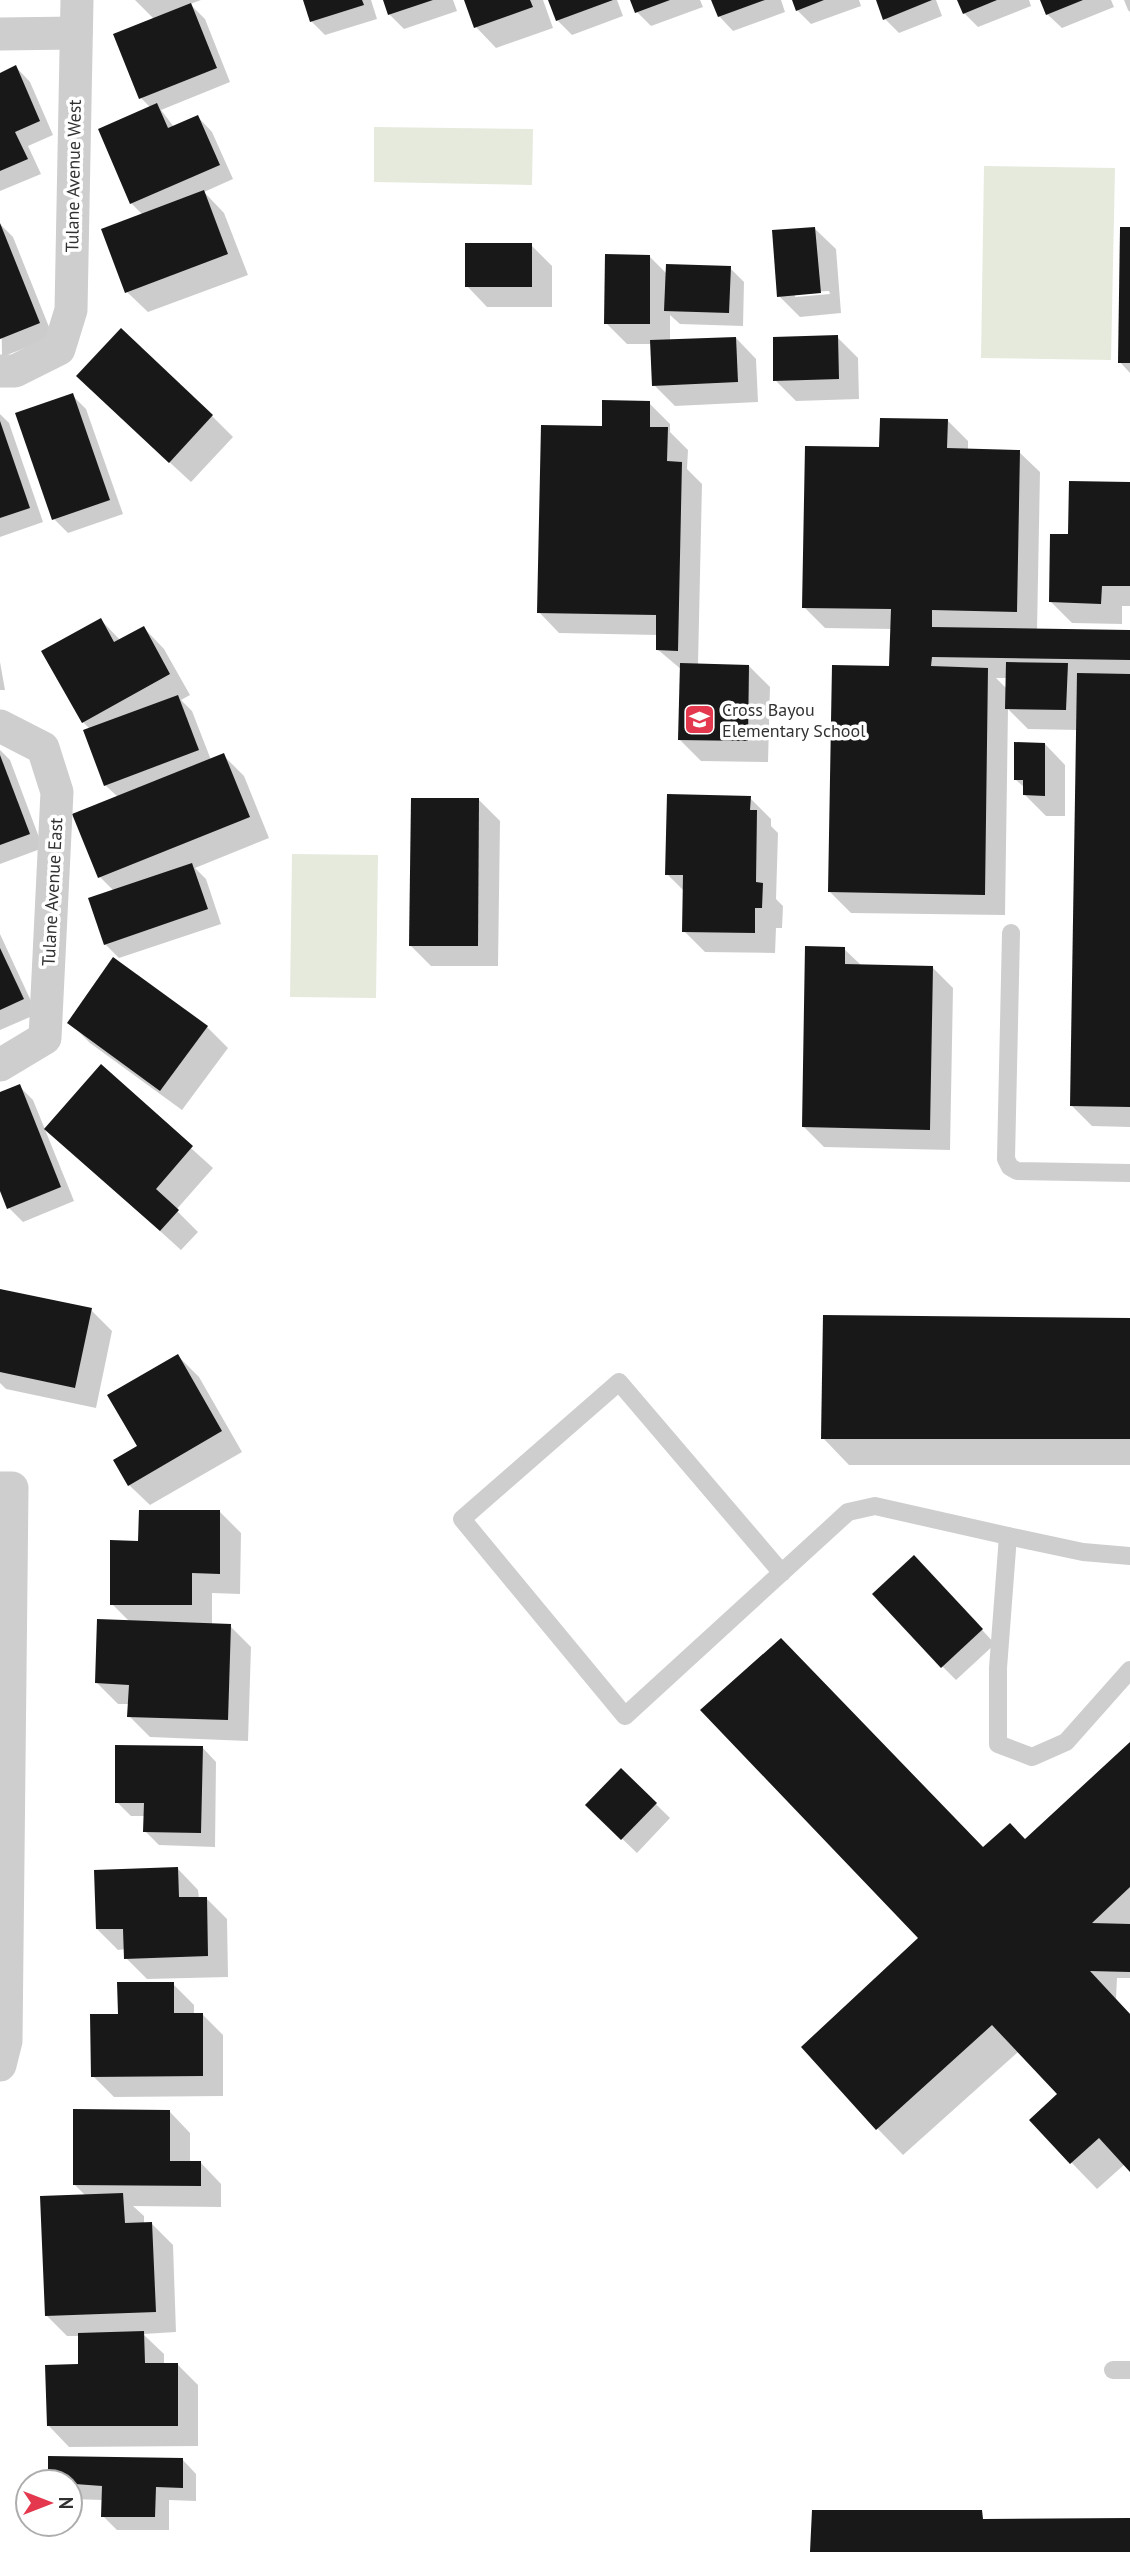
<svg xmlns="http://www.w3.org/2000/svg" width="1130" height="2552" viewBox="0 0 1130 2552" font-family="'PT Sans',sans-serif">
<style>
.green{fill:#e5eadd}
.shadow{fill:#0003;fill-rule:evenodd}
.building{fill:#181818}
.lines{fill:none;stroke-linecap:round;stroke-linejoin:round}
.lane{stroke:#cecece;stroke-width:18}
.street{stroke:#cecece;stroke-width:33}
.labels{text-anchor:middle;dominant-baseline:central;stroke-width:7;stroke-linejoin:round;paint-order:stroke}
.street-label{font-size:18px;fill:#313131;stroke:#fff}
.poi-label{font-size:18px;fill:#313131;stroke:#fff;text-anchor:start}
</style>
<rect width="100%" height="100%" fill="#fff"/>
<g class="green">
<polygon points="374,127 533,129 532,185 374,182"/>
<polygon points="984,166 1115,168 1111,360 981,358"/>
<polygon points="292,854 378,855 376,998 290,997"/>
</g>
<g class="shadow">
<polygon points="135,0 201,0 190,4 205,19 230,82 161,110 174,127 198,117 212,132 233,179 204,192 224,213 248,275 148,312 127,292 143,215 131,203 151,108 141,98 154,19"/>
<polygon points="304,0 371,0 377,19 325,35 311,21"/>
<polygon points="385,0 453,0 457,11 404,29 390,15"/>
<polygon points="466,0 543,0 553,28 496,48 476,27"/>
<polygon points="550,0 617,0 623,16 572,35 557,20"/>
<polygon points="632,0 700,0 703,7 651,26 637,12"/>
<polygon points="713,0 781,0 785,12 733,31 719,16"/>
<polygon points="793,0 859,0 861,6 811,24 797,10"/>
<polygon points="877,0 936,0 942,16 899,33 885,19"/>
<polygon points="959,0 1029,0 1031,6 978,27 964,13"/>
<polygon points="1042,0 1111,0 1114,7 1062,28 1047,14"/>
<polygon points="1124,0 1130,0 1130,12 1128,10"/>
<polygon points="16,67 30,82 53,135 28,146 41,174 0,191 0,74"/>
<polygon points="0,224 13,237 53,337 2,357"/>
<path d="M815,229L836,249L841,313L800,317L779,296ZM829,291L830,294L795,297V293Z"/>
<polygon points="1130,229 1130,373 1120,362"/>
<polygon points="531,245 552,266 552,307 487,307 467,286"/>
<polygon points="650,257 667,274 730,268 744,282 743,326 680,324 670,315 670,341 736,338 756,359 758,402 675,406 654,385 652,344 627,344 606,323"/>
<polygon points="837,337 858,358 859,399 796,401 775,380"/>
<polygon points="72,395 86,409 123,514 68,533 54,519"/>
<polygon points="99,397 212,416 233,437 191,482"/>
<polygon points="649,403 670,424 670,432 688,450 687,469 702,484 698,665 749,666 770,687 768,762 701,761 680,740 682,670 657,649 658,635 559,633 539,612 603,428"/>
<polygon points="0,414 9,423 43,522 0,537"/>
<path d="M947,420L968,441V450L1019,452L1040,472L1037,631L1130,632V1127L1092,1126L1071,1105L1078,730L1028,729L1008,709L1005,915L851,913L830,892L891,668L892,629L825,628L804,607L881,449ZM996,678H1007V689Z"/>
<polygon points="1130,484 1130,606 1122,606 1122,624 1072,623 1051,602 1069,535"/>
<polygon points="101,620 121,641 144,628 164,649 190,695 181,700 192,711 211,760 223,755 244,776 269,838 195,868 206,879 221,924 119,958 105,944 114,891 100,877 118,797 105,785 90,729 83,722"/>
<polygon points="0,662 5,690 0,690"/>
<polygon points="1045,744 1065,765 1065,816 1046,816 1025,795 1025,788 1015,779"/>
<polygon points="0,750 10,760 43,848 0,864"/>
<polygon points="750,798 771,819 771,826 778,833 776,899 783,906 782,928 776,928 775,953 705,952 684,931 685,892 667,874"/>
<polygon points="479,800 500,821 498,966 431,966 410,945"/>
<polygon points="0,934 37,1014 0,1030"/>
<polygon points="844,949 862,966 932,967 953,988 950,1150 824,1147 803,1126"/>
<polygon points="69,1022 207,1027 228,1048 182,1110 90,1043"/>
<polygon points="101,1067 213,1168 176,1210 198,1232 181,1250 47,1129"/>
<polygon points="19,1086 33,1100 74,1201 23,1222 9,1208 0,1186 0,1094"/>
<polygon points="0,1296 91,1310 112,1331 96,1408 6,1389 0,1383"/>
<polygon points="1130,1319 1130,1465 849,1465 823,1438"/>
<polygon points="178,1356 199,1377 242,1452 150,1505 129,1485 139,1447"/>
<polygon points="220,1512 241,1533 240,1594 212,1593 212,1625 230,1626 251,1647 248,1741 150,1737 129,1716 130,1704 118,1704 97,1683 130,1622 112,1604 140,1543"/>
<polygon points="928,1571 995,1644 956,1680 942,1666"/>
<polygon points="1130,1745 1130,1978 1117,1978 1116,1999 1130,2014 1130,2169 1125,2164 1097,2189 1071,2162 1060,2094 1019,2051 903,2155 877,2128 920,1938 983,1849 1025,1841"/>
<polygon points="202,1747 216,1762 215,1847 159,1845 145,1831 145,1816 131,1816 117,1802"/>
<polygon points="621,1770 670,1818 637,1853 587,1805"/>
<polygon points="178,1869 198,1890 199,1898 206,1898 227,1919 228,1977 147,1979 126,1958 126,1949 118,1950 97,1929"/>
<polygon points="173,1984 194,2005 194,2015 202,2014 223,2035 223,2096 114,2097 93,2076 120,2016"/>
<polygon points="170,2112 190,2133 190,2163 201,2163 221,2184 221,2207 133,2206 144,2216 144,2224 152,2224 173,2245 176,2332 143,2334 164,2354 164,2365 177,2364 198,2385 198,2446 69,2447 49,2426 80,2366 80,2336 67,2336 46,2315 87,2197 75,2185"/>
<polygon points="182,2459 196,2474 196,2501 169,2500 169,2530 117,2530 103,2516 103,2500 70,2499 70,2482"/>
</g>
<g class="building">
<polygon points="303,0 362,0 364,5 310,22"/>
<polygon points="383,0 433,0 388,15"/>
<polygon points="464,0 530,0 533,7 474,28"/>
<polygon points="548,0 613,0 556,21"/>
<polygon points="630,0 670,0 635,13"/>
<polygon points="711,0 765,0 718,17"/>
<polygon points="792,0 824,0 796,11"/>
<polygon points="876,0 932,0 883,20"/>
<polygon points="957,0 997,0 963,14"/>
<polygon points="1040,0 1083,0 1046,15"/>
<polygon points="191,3 217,68 139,99 113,34"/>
<polygon points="16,65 40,121 15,132 28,159 0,171 0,73"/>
<polygon points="157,103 168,128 198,115 220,165 130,204 98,129"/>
<polygon points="204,190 228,254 125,293 101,229"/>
<polygon points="0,223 40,323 0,339"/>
<polygon points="815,227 821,293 777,297 772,230"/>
<polygon points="1120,227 1130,227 1130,363 1118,363"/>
<rect x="465" y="243" width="67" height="44"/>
<polygon points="605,254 650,255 650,324 604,324"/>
<polygon points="666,264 731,266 729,313 664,311"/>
<polygon points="121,328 213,415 169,463 76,376"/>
<polygon points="838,335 839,379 773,381 773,337"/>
<polygon points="736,337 738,382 652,386 650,340"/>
<polygon points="73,393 110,500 52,520 15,413"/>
<polygon points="602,400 650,401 650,427 668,427 667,461 682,462 678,651 656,650 656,615 537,613 541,425 602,426"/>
<polygon points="880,418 948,419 947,448 1020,450 1017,612 932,610 932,627 1130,630 1130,660 932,657 931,666 988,668 985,895 828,892 832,665 889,666 891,609 802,608 805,446 879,447"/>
<polygon points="0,421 30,508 0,518"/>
<polygon points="1069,481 1130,482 1130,586 1102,586 1101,604 1049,602 1050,534 1068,534"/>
<polygon points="101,618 114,642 144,626 170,674 82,723 41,651"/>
<polygon points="1006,662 1068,663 1066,710 1005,709"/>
<polygon points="680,663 749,665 748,741 678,740"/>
<polygon points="1077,673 1130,674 1130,1107 1070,1106"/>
<polygon points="178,695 199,750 104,786 83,730"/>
<polygon points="1014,742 1045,743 1045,796 1023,795 1023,780 1014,780"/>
<polygon points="224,753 250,817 98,878 72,814"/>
<polygon points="0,755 30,834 0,845"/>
<polygon points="667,794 751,796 750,810 757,810 756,882 763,883 762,908 755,908 755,933 682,932 683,875 665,875"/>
<polygon points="411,798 479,798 478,946 409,946"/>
<polygon points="192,863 208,909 104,945 88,898"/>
<polygon points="805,946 845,947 845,964 933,966 930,1130 802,1127"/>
<polygon points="0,948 24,999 0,1010"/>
<polygon points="113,957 208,1026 160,1091 67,1023"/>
<polygon points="101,1064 193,1146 156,1189 179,1210 160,1231 44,1129"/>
<polygon points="20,1084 61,1187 7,1209 0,1191 0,1092"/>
<polygon points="0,1289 92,1308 75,1388 0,1372"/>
<polygon points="823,1315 1130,1318 1130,1439 821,1439"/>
<polygon points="178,1354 222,1431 128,1486 113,1460 137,1446 107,1395"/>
<polygon points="139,1510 220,1510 220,1574 192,1573 192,1605 110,1605 110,1540 138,1541"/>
<polygon points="914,1555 983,1629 941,1668 872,1594"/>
<polygon points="97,1619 231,1624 228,1720 127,1717 129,1685 95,1683"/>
<polygon points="781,1638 983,1847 1010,1823 1025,1839 1130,1742 1130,1887 1092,1923 1130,1924 1130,1972 1090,1971 1130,2014 1130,2172 1099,2138 1070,2164 1029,2120 1057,2094 992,2025 876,2130 801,2047 918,1938 700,1710"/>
<polygon points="115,1745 203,1746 201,1833 143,1832 144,1803 115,1803"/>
<polygon points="621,1768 657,1803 621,1840 585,1805"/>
<polygon points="178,1867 179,1897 207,1897 208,1956 124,1959 123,1929 96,1929 94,1870"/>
<polygon points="117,1982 174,1982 174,2013 203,2013 203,2076 91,2077 90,2014 118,2014"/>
<polygon points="73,2109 170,2110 170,2161 201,2161 201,2186 73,2185"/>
<polygon points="123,2193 125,2223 152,2222 156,2312 45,2316 40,2196"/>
<polygon points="144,2331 145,2363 178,2363 178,2426 47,2426 45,2365 78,2364 78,2333"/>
<polygon points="48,2456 183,2458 183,2488 156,2487 155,2517 101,2517 102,2486 48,2482"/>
<polygon points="812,2510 982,2510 983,2519 1130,2518 1130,2552 810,2552"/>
</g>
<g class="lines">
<g class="lane">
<polyline points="1011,933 1006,1159 1010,1167 1017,1171 1130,1173"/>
<polyline points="1130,1556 1083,1552 1008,1536 998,1668 998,1744 1032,1757 1066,1742 1130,1670"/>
<polyline points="782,1573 619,1382 462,1519 625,1716 848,1512 875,1506 1008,1536"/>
<polyline points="1113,2370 1130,2370"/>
</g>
<g class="street">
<polyline points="0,34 76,33"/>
<polyline points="0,371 15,371 59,349 71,310 77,0"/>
<polyline points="0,726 43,748 57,792 45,1038 0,1065"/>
<polyline points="0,1488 12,1488 6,2041 0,2065"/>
</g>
</g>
<defs>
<symbol id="school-square" viewBox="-11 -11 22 22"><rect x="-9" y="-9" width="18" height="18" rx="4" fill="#e3384e" stroke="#fff"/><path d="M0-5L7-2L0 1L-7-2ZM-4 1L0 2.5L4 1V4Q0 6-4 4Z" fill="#fff"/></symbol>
</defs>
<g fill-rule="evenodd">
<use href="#school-square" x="682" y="702" width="35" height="35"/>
</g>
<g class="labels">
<g class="street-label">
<text transform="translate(73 176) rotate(-89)">Tulane Avenue West</text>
<text transform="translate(52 892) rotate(-87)">Tulane Avenue East</text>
</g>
<g class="poi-label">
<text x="722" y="709">Cross Bayou<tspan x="722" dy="21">Elementary School</tspan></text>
</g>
</g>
<g transform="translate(49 2503) rotate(90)"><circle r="33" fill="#ffffff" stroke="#adadad" stroke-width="2"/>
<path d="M0-5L12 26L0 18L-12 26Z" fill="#e3384e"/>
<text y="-10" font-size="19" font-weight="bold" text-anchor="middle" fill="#313131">N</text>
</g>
</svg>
